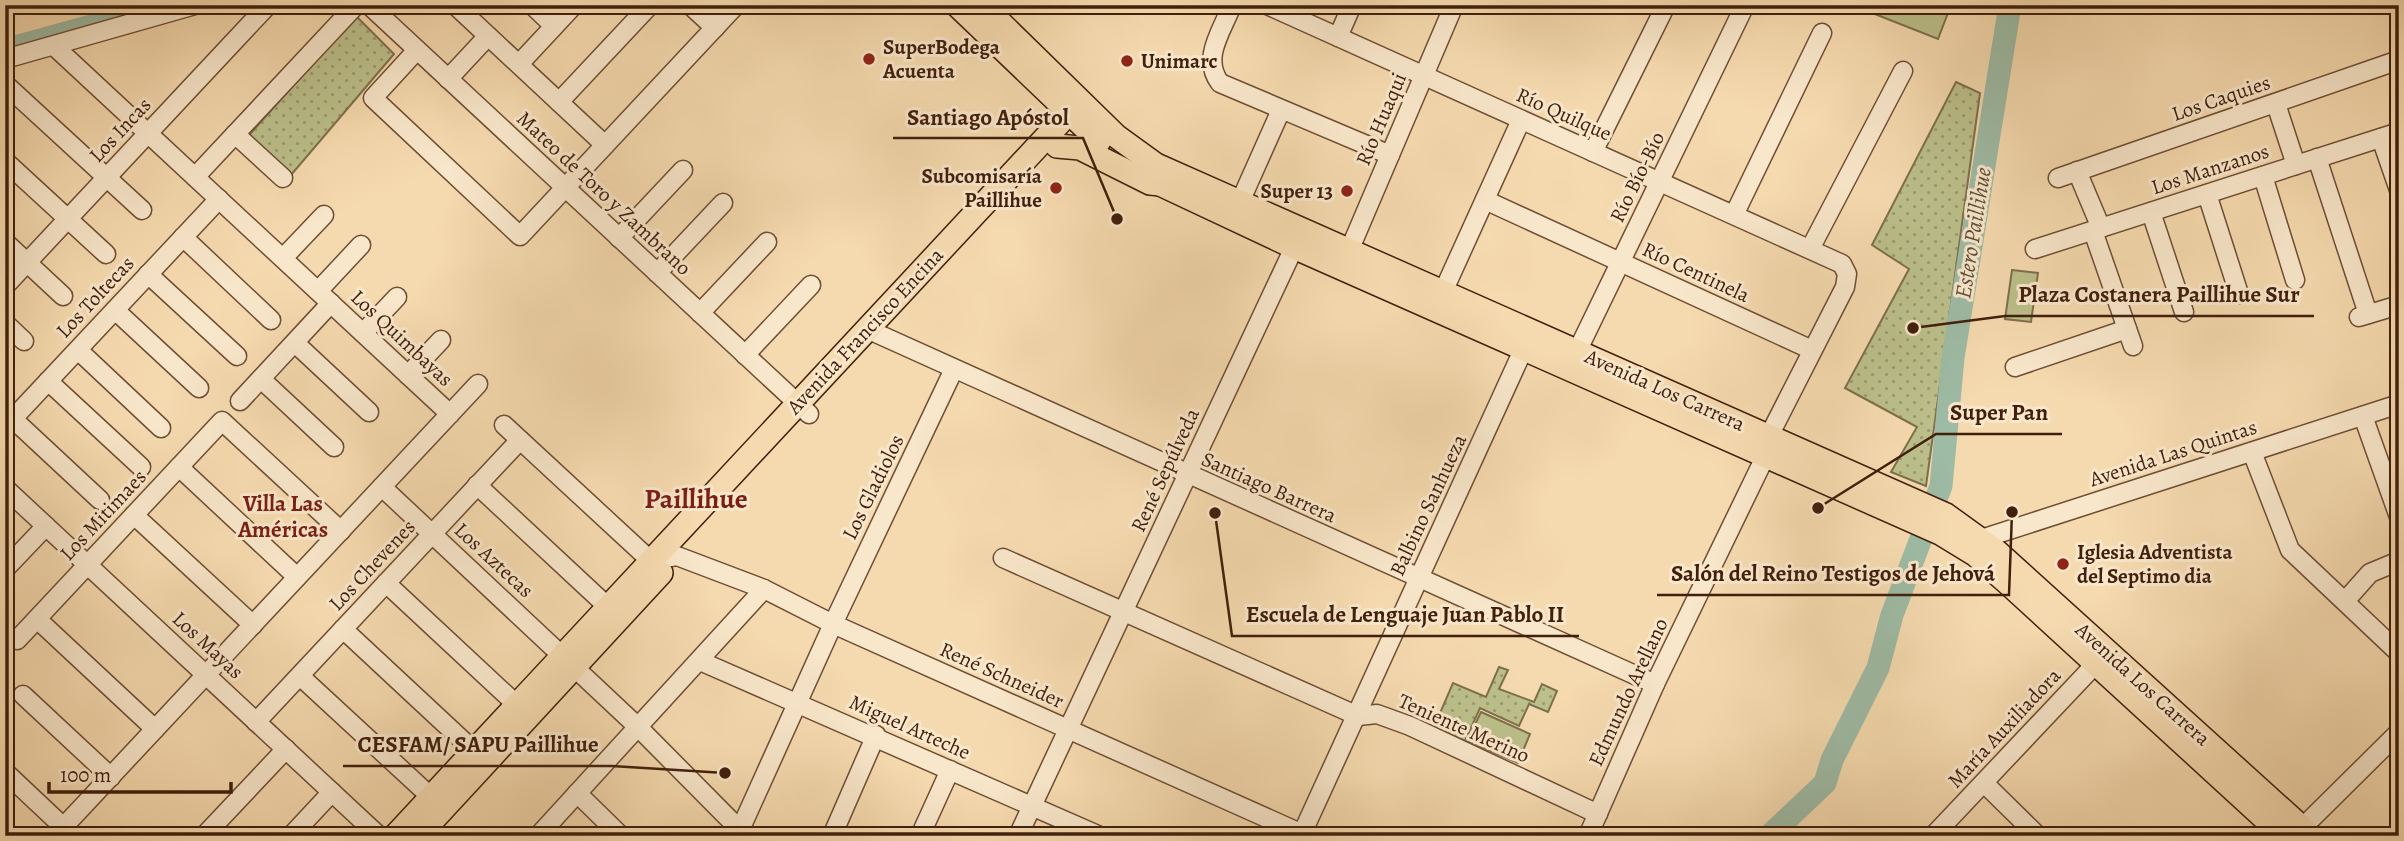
<svg xmlns="http://www.w3.org/2000/svg" width="2404" height="841" viewBox="0 0 2404 841" font-family="Alegreya,serif">
<style>
.grass{fill:url(#grass-dots);stroke:#7e704c;stroke-width:2}
.pitch{fill:#bcc08b;stroke:#7e704c;stroke-width:2}
.lines{fill:none;stroke-linecap:round;stroke-linejoin:round}
.canal{stroke:#9ebba5;stroke-width:12}
.river{stroke:#9ebba5;stroke-width:23}
.minor-casing{stroke:#6e4e35;stroke-width:21}
.major-casing{stroke:#401f0c;stroke-width:26}
.minor{stroke:#f9e7cb;stroke-width:18}
.major{stroke:#f6daaf;stroke-width:23}
.poi-dot{fill:#8f2418;stroke:#f9e7cb;stroke-width:2.5}
.labels{text-anchor:middle;dominant-baseline:central;stroke-width:6;stroke-linejoin:round;paint-order:stroke}
.poi-label{font-size:21px;font-weight:bold;fill:#401f0c;stroke:#f9e7cb;text-anchor:start}
.street-label{font-size:21px;fill:#401f0c;stroke:#f9e7cb}
.water-label{font-size:23px;font-style:italic;fill:#5c4e3a;stroke:#f9e7cb}
.neighbourhood-label{font-size:23px;font-weight:bold;fill:#7a1f14;stroke:#f9e7cb}
.district-label{font-size:28px;font-weight:bold;fill:#7a1f14;stroke:#f9e7cb}
.leader{fill:none;stroke:#401f0c;stroke-width:2.5}
.callout-dot{fill:#401f0c;stroke:#f9e7cb;stroke-width:2.5}
.callout-label{font-size:23px;text-anchor:middle;font-weight:bold;fill:#401f0c;stroke:#f9e7cb;stroke-width:6;stroke-linejoin:round;paint-order:stroke}
</style>
<defs>
<pattern id="grass-dots" width="8" height="8" patternUnits="userSpaceOnUse" patternTransform="scale(1.75)"><rect width="8" height="8" fill="#bcc08b"/><path d="M2 2h.1M6 6h.1" fill="none" stroke="#9a9b70" stroke-width="1.8" stroke-linecap="round"/></pattern>
</defs>
<rect width="100%" height="100%" fill="#f6daaf"/>
<filter id="stains"><feTurbulence type="fractalNoise" baseFrequency=".00286" numOctaves="4"/><feColorMatrix values="0 0 0 0 .2 0 0 0 0 .09 0 0 0 0 .02 0 0 0 .5 -.17"/></filter>
<radialGradient id="worn" r=".72"><stop offset=".6" stop-color="#630" stop-opacity="0"/><stop offset="1" stop-color="#630" stop-opacity=".3"/></radialGradient>
<g class="grass">
<polygon points="356,16 394,54 291,175 249,135"/>
<polygon points="1956,82 1980,93 1926,486 1891,472 1917,427 1845,388 1909,269 1872,245"/>
<polygon points="1499,667 1508,670 1499,689 1534,702 1542,684 1557,691 1548,712 1529,704 1519,726 1480,708 1465,741 1434,727 1453,683 1486,697"/>
</g>
<g class="pitch">
<polygon points="1852,5 1951,5 1938,39"/>
<polygon points="2012,270 2038,273 2031,322 2005,319"/>
<polygon points="1481,712 1530,734 1518,763 1467,741"/>
</g>
<g class="lines">
<polyline class="canal" points="5,44 147,5"/>
<polyline class="river" points="1769,836 1825,783 1832,760 1878,668 1892,615 1941,486 1953,358 2010,5"/>
<defs>
<g id="minor">
<polyline points="369,5 809,414"/>
<polyline points="455,5 605,145"/>
<polyline points="532,5 554,26"/>
<polyline points="690,5 715,28"/>
<path d="M1232,5C1222,31 1201,58 1220,83L1390,155"/>
<polyline points="1267,5 1842,264 1847,274 1845,287 1769,436"/>
<polyline points="1338,37 1352,5"/>
<polyline points="54,46 450,414"/>
<polyline points="417,50 373,98 520,236 736,5"/>
<polyline points="5,59 195,5"/>
<polyline points="519,64 574,5"/>
<polyline points="448,79 488,36"/>
<polyline points="5,84 142,210"/>
<polyline points="559,102 650,5"/>
<polyline points="2276,104 2296,165"/>
<polyline points="235,134 283,178"/>
<polyline points="2381,138 2399,190"/>
<polyline points="1593,152 1666,5"/>
<polyline points="2317,158 2368,314"/>
<polyline points="5,161 106,254"/>
<polyline points="2077,171 2101,228"/>
<polyline points="2263,176 2295,280"/>
<polyline points="195,177 356,5"/>
<polyline points="2058,178 2399,60"/>
<polyline points="2207,194 2239,294"/>
<polyline points="1485,200 1812,350"/>
<polyline points="1240,202 1281,110"/>
<polyline points="2151,212 2184,312"/>
<polyline points="1735,213 1822,33"/>
<polyline points="2093,231 2133,346"/>
<polyline points="183,237 271,320"/>
<polyline points="619,238 683,170"/>
<polyline points="5,242 63,296"/>
<polyline points="1810,249 1903,71"/>
<polyline points="2035,249 2399,132"/>
<polyline points="1349,251 1454,5"/>
<polyline points="283,258 324,215"/>
<polyline points="657,273 723,203"/>
<polyline points="148,274 237,356"/>
<polyline points="5,286 268,5"/>
<polyline points="318,291 361,245"/>
<polyline points="1443,292 1521,120"/>
<polyline points="115,310 199,388"/>
<polyline points="700,313 767,242"/>
<polyline points="2359,317 2399,305"/>
<polyline points="5,323 24,341"/>
<polyline points="867,329 1655,684"/>
<polyline points="363,333 397,297"/>
<polyline points="295,343 369,412"/>
<polyline points="78,350 161,428"/>
<polyline points="745,355 811,285"/>
<polyline points="1572,362 1745,5"/>
<polyline points="2015,367 2127,329"/>
<polyline points="408,375 441,340"/>
<polyline points="261,379 334,447"/>
<polyline points="48,381 141,467"/>
<polyline points="240,401 331,303"/>
<polyline points="2363,416 2399,517"/>
<polyline points="13,419 100,500"/>
<polyline points="504,425 651,561 677,556 764,589 833,624 1307,836"/>
<polyline points="5,427 219,199"/>
<polyline points="2252,452 2290,550 2399,653"/>
<polyline points="179,467 297,577"/>
<polyline points="477,485 608,607"/>
<polyline points="382,487 639,728 746,836"/>
<polyline points="5,488 379,836"/>
<polyline points="134,515 253,625"/>
<polyline points="1972,542 2399,404"/>
<polyline points="1003,558 1358,716 1377,714 1410,726 1598,814"/>
<polyline points="5,569 46,526"/>
<polyline points="386,583 517,705"/>
<polyline points="2346,600 2370,573 2399,561"/>
<polyline points="37,619 155,729"/>
<polyline points="343,629 474,751"/>
<polyline points="17,640 222,421 341,531"/>
<polyline points="700,661 1100,836"/>
<polyline points="300,676 431,797"/>
<polyline points="23,695 111,777"/>
<polyline points="256,722 520,440"/>
<polyline points="5,772 73,836"/>
<polyline points="1984,783 2038,836"/>
<polyline points="577,793 621,836"/>
<polyline points="2302,828 2399,732"/>
<polyline points="55,836 478,384"/>
<polyline points="204,836 286,749"/>
<polyline points="291,836 332,792"/>
<polyline points="538,836 764,589"/>
<polyline points="734,836 740,830 833,624 954,369"/>
<polyline points="832,836 876,735"/>
<polyline points="920,836 950,770"/>
<polyline points="1018,836 1299,237"/>
<polyline points="1301,836 1524,348"/>
<polyline points="1588,836 1655,684 1766,455"/>
<polyline points="1933,836 2105,654"/>
</g>
<g id="major">
<polyline points="957,5 1099,141"/>
<polyline points="982,5 1116,136 1156,165 1946,515 1996,551 2311,836"/>
<polyline points="1057,146 1080,148 1150,183 1161,184"/>
<polyline points="1158,183 1294,247 1940,533 1976,555 2009,584 2284,836"/>
<polyline points="395,836 1078,103"/>
<polyline points="418,836 661,573"/>
</g>
</defs>
<use href="#minor" class="minor-casing"/>
<use href="#major" class="major-casing"/>
<use href="#minor" class="minor"/>
<use href="#major" class="major"/>
</g>
<g class="poi-dot">
<circle cx="869" cy="59" r="7"/>
<circle cx="1127" cy="61" r="7"/>
<circle cx="1056" cy="188" r="7"/>
<circle cx="1347" cy="191" r="7"/>
<circle cx="2063" cy="564" r="7"/>
</g>
<g class="labels">
<g class="poi-label">
<text x="883" y="47">SuperBodega<tspan x="883" dy="24">Acuenta</tspan></text>
<text x="1141" y="61">Unimarc</text>
<text x="1042" y="176" text-anchor="end">Subcomisaría<tspan x="1042" dy="24">Paillihue</tspan></text>
<text x="1333" y="191" text-anchor="end">Super 13</text>
<text x="2077" y="552">Iglesia Adventista<tspan x="2077" dy="24">del Septimo dia</tspan></text>
</g>
<g class="street-label">
<text transform="translate(2221 98) rotate(-19)">Los Caquies</text>
<text transform="translate(1564 114) rotate(24)">Río Quilque</text>
<text transform="translate(1381 119) rotate(-67)">Río Huaqui</text>
<text transform="translate(120 130) rotate(-47)">Los Incas</text>
<text transform="translate(2210 169) rotate(-18)">Los Manzanos</text>
<text transform="translate(1637 177) rotate(-64)">Río Bío-Bío</text>
<text transform="translate(604 193) rotate(43)">Mateo de Toro y Zambrano</text>
<text transform="translate(1696 272) rotate(25)">Río Centinela</text>
<text transform="translate(95 297) rotate(-47)">Los Toltecas</text>
<text transform="translate(865 331) rotate(-47)">Avenida Francisco Encina</text>
<text transform="translate(402 338) rotate(43)">Los Quimbayas</text>
<text transform="translate(1665 390) rotate(24)">Avenida Los Carrera</text>
<text transform="translate(2173 453) rotate(-18)">Avenida Las Quintas</text>
<text transform="translate(1165 470) rotate(-65)">René Sepúlveda</text>
<text transform="translate(873 487) rotate(-64)">Los Gladiolos</text>
<text transform="translate(1269 487) rotate(24)">Santiago Barrera</text>
<text transform="translate(1428 505) rotate(-65)">Balbino Sanhueza</text>
<text transform="translate(103 515) rotate(-47)">Los Mitimaes</text>
<text transform="translate(494 560) rotate(43)">Los Aztecas</text>
<text transform="translate(372 565) rotate(-47)">Los Chevenes</text>
<text transform="translate(208 645) rotate(43)">Los Mayas</text>
<text transform="translate(1002 675) rotate(24)">René Schneider</text>
<text transform="translate(2143 684) rotate(42)">Avenida Los Carrera</text>
<text transform="translate(1628 692) rotate(-65)">Edmundo Arellano</text>
<text transform="translate(910 727) rotate(24)">Miguel Arteche</text>
<text transform="translate(1464 728) rotate(24)">Teniente Merino</text>
<text transform="translate(2004 728) rotate(-47)">María Auxiliadora</text>
</g>
<g class="water-label">
<text transform="translate(1973 233) rotate(-81)">Estero Paillihue</text>
</g>
<g class="neighbourhood-label">
<text x="283" y="503">Villa Las<tspan x="283" dy="26">Américas</tspan></text>
</g>
<g class="district-label">
<text x="696" y="499">Paillihue</text>
</g>
</g>
<path class="leader" d="M1117 219L1083 138H893M1913 328L2005 316H2314M1818 508L1936 434H2062M2012 512L2009 595H1657M1215 513L1232 636H1579M725 773L612 766H343"/>
<g class="callout-dot">
<circle cx="1117" cy="219" r="7"/>
<circle cx="1913" cy="328" r="7"/>
<circle cx="1818" cy="508" r="7"/>
<circle cx="2012" cy="512" r="7"/>
<circle cx="1215" cy="513" r="7"/>
<circle cx="725" cy="773" r="7"/>
</g>
<g class="callout-label">
<text x="988" y="125">Santiago Apóstol</text>
<text x="2159" y="302">Plaza Costanera Paillihue Sur</text>
<text x="1999" y="420">Super Pan</text>
<text x="1833" y="581">Salón del Reino Testigos de Jehová</text>
<text x="1405" y="622">Escuela de Lenguaje Juan Pablo II</text>
<text x="478" y="752">CESFAM/ SAPU Paillihue</text>
</g>
<rect width="2404" height="841" fill="none" stroke="#f6daaf" stroke-width="28"/>
<rect x="7" y="7" width="2390" height="827" fill="none" stroke="#401f0c" stroke-width="3.5"/>
<rect x="14" y="14" width="2376" height="813" fill="none" stroke="#401f0c" stroke-width="2"/>
<path d="M49 782v10h182v-10" fill="none" stroke="#401f0c" stroke-width="3.5"/>
<text x="60" y="782" font-size="21" fill="#401f0c" stroke="#f9e7cb" stroke-width="5" paint-order="stroke">100 m</text>
<rect width="100%" height="100%" filter="url(#stains)"/>
<rect width="100%" height="100%" fill="url(#worn)"/>
</svg>
